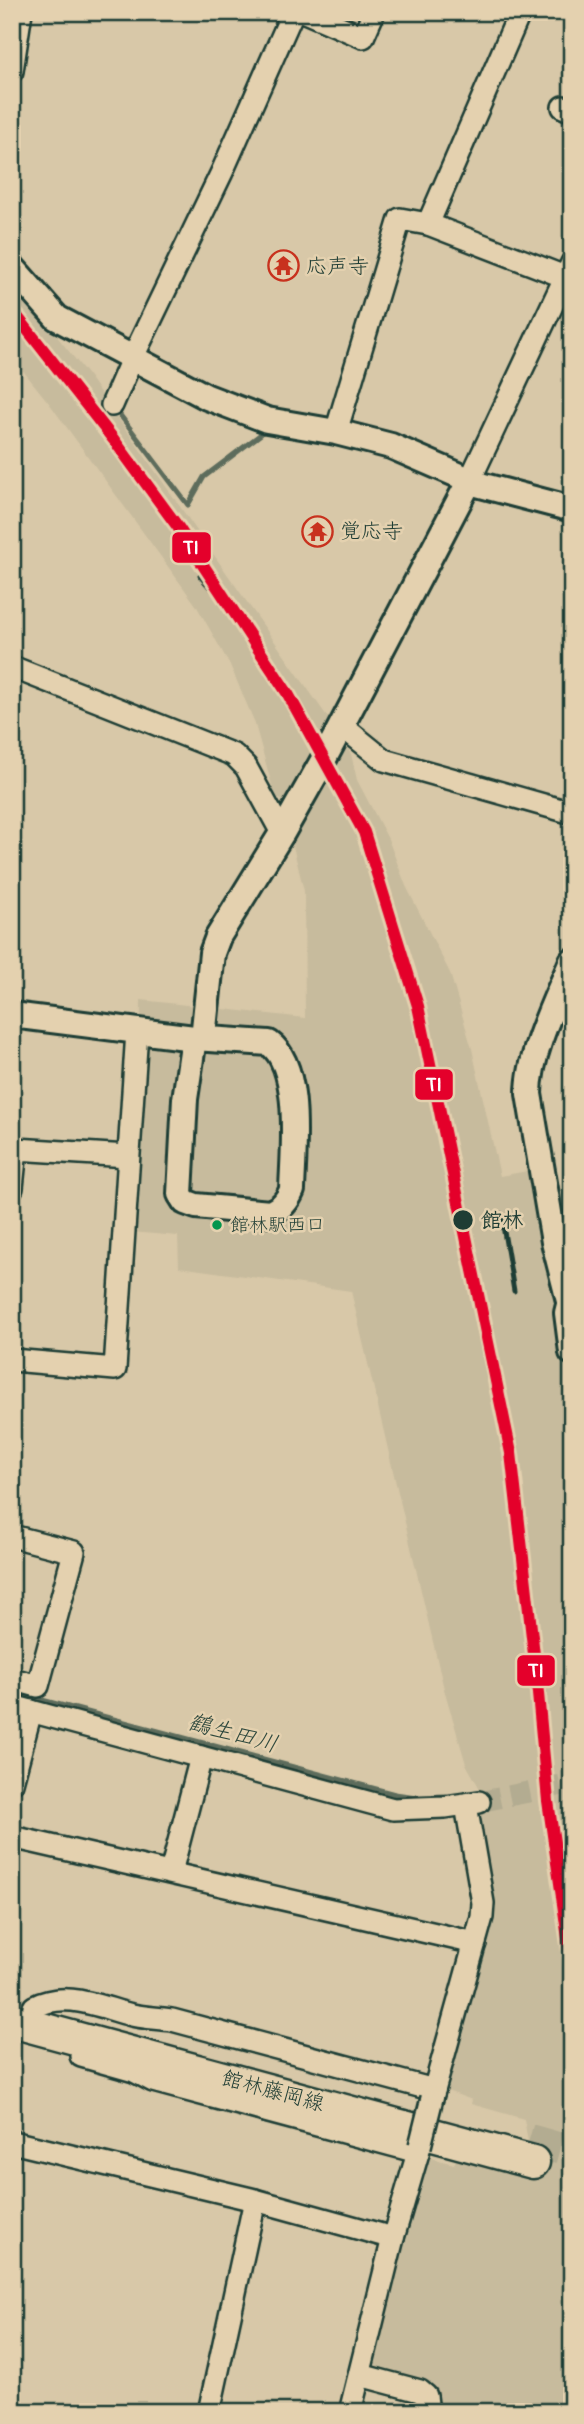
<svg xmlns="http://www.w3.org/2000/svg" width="584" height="2424" viewBox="0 0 584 2424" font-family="Pangolin,'Klee One',sans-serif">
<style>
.built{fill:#c7bb9d}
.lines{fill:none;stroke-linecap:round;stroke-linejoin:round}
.stream{stroke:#5d6c5b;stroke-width:5}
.minor-tunnel{stroke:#b3ac91;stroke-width:21;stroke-dasharray:21 10;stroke-linecap:butt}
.primary-tunnel{stroke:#b3ac91;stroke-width:32;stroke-dasharray:32 16;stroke-linecap:butt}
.minor-casing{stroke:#1f3d34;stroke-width:26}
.tertiary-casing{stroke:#1f3d34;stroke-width:30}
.primary-casing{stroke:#1f3d34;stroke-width:37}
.minor{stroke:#e4d1af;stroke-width:21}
.tertiary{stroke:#e4d1af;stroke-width:24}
.primary{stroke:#e4d1af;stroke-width:32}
.rail{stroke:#1f3d34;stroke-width:5}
.minor-bridge-casing{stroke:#1f3d34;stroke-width:26;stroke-linecap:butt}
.minor-bridge{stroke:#e4d1af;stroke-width:21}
.rail-1-casing{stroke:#e4d1af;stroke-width:18}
.rail-1{stroke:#e4002b;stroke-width:12}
.stop-dot{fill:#1f3d34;stroke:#e4d1af;stroke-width:2.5}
.bus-dot{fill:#05964d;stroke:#e4d1af;stroke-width:2.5}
.labels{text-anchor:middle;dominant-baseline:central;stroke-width:5;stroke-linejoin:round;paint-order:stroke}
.bus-label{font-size:19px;fill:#1f3d34;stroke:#e4d1af;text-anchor:start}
.poi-label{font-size:21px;fill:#1f3d34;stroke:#e4d1af;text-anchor:start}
.stop-label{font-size:21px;font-weight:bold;fill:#1f3d34;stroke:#e4d1af;text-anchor:start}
.street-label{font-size:21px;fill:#1f3d34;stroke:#e4d1af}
.water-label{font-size:23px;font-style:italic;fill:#2f493e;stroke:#e4d1af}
.line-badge{stroke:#e4d1af;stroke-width:2.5}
.badge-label{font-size:19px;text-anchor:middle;font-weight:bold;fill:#fff}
</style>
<rect width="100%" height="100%" fill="#d8c8a8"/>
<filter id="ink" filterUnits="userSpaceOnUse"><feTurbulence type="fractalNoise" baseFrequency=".0143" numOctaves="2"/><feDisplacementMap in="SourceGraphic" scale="14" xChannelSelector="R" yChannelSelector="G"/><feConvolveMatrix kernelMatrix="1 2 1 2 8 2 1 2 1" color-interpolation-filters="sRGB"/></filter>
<g filter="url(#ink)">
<g class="built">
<polygon points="12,280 87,374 331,722 286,803 275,796 254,721 230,665 196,605 49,403 12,357"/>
<polygon points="347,746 351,754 357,780 388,839 406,886 450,973 472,1049 500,1176 533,1170 546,1239 572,1237 572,2412 435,2412 434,2389 373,2371 368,2364 396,2251 403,2249 412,2217 408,2209 423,2156 454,2164 457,2157 534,2177 524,2119 471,2104 472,2100 442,2089 488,1915 474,1814 484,1811 479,1787 466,1764 444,1689 351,1291 179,1267 178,1236 131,1232 140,1067 141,1000 305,1018 304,891 291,838 342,748"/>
</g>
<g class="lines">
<g class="stream">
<polyline points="120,415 188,505 204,477 261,434"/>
<polyline points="12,1692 395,1794 416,1797 446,1796"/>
</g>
<polyline class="minor-tunnel" points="479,1802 572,1783"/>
<polyline class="primary-tunnel" points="529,2140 572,2152"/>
<defs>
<g id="minor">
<polyline points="305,12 363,37 374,12"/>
<polyline points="520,12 428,224 565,277"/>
<polyline points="12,71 21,12"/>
<polyline points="563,107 572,111"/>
<polyline points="112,405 132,359 222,172 293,12"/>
<polyline points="336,432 400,219 428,224"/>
<polyline points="469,482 572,263"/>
<polyline points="12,667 234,755 246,767 282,833"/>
<polyline points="342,726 384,760 572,813"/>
<polyline points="553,1007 572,1013"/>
<polyline points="12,1188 16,1149 128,1156"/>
<polyline points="12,1360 115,1369 137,1031"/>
<polyline points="12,1536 74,1552 38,1686 12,1679"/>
<polyline points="12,1706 393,1809 445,1807 479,1802"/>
<polyline points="12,1783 31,1711"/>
<polyline points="12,1837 475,1943"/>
<polyline points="171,1872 201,1757"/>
<path d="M34,2007C66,1990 99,2007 132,2015C145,2018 159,2018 172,2020L434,2090"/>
<polyline points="81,2056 134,2071 153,2081 418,2152"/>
<polyline points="432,2098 482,1917 483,1903 466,1805"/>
<polyline points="12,2142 255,2200 393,2238"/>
<polyline points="360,2375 420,2391 426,2396 428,2412"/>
<polyline points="209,2412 255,2200"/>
<polyline points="350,2412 393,2238 420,2146"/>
</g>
<g id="tertiary">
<polyline points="12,267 57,318 207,397 267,420 336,432 391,446 458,475 469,482 572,509"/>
<path d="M12,1015L194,1038L269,1043C303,1067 293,1153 292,1190C287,1202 282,1207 270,1213L196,1206L185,1202L180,1194L185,1099L194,1038"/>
<polyline points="203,1038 212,953 218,937 282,833 325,757 469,482"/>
<polyline points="572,1293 567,1313 572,1352"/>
<path d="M569,1301L554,1242L529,1094C529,1053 556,1000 572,961"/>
</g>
<polyline id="primary" points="12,2021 533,2162"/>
</defs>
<use href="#minor" class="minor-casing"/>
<use href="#tertiary" class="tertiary-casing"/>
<use href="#primary" class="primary-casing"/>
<use href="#minor" class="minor"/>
<use href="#tertiary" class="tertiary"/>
<use href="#primary" class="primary"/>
<g class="rail">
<polyline points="200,576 253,639"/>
<polyline points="501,1214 514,1291"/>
</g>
<defs>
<polyline id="minor-bridge" points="420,2146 432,2098"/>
</defs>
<use href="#minor-bridge" class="minor-bridge-casing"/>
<use href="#minor-bridge" class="minor-bridge"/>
<defs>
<polyline id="rail-1" points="12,310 114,440 178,527 288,694 364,832 418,1006 511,1453 536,1672 548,1801 572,1966"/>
</defs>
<use href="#rail-1" class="rail-1-casing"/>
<use href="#rail-1" class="rail-1"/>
</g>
</g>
<defs>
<symbol id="temple-ring" viewBox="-11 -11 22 22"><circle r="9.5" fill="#e4d1af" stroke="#c8321e" stroke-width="1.5"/><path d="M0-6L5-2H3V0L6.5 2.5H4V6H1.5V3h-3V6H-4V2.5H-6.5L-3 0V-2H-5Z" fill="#c8321e"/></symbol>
</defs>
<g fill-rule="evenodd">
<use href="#temple-ring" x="266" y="248" width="35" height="35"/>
<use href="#temple-ring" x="300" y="514" width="35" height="35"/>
</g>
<circle class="stop-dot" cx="463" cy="1220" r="11"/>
<circle class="bus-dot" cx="217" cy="1225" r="6"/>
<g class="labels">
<g class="bus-label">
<text x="230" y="1225">館林駅西口</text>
</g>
<g class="poi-label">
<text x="306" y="266">応声寺</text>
<text x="340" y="531">覚応寺</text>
</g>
<g class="stop-label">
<text x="481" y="1220">館林</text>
</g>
<g class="street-label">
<text transform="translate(273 2091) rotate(15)">館林藤岡線</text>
</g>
<g class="water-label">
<text transform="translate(233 1733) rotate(15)">鶴生田川</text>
</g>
</g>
<g class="line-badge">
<rect x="171" y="531" width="41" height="33" rx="7" fill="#e4002b"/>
<rect x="414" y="1068" width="40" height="33" rx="7" fill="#e4002b"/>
<rect x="516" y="1654" width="40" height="33" rx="7" fill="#e4002b"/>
</g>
<g class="badge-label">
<text x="191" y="554">TI</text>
<text x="434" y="1091">TI</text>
<text x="536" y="1677">TI</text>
</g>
<rect width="584" height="2424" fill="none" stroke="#e4d1af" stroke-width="42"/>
<rect x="21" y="21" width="542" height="2382" fill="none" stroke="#1f3d34" stroke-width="2.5" filter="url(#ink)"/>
</svg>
